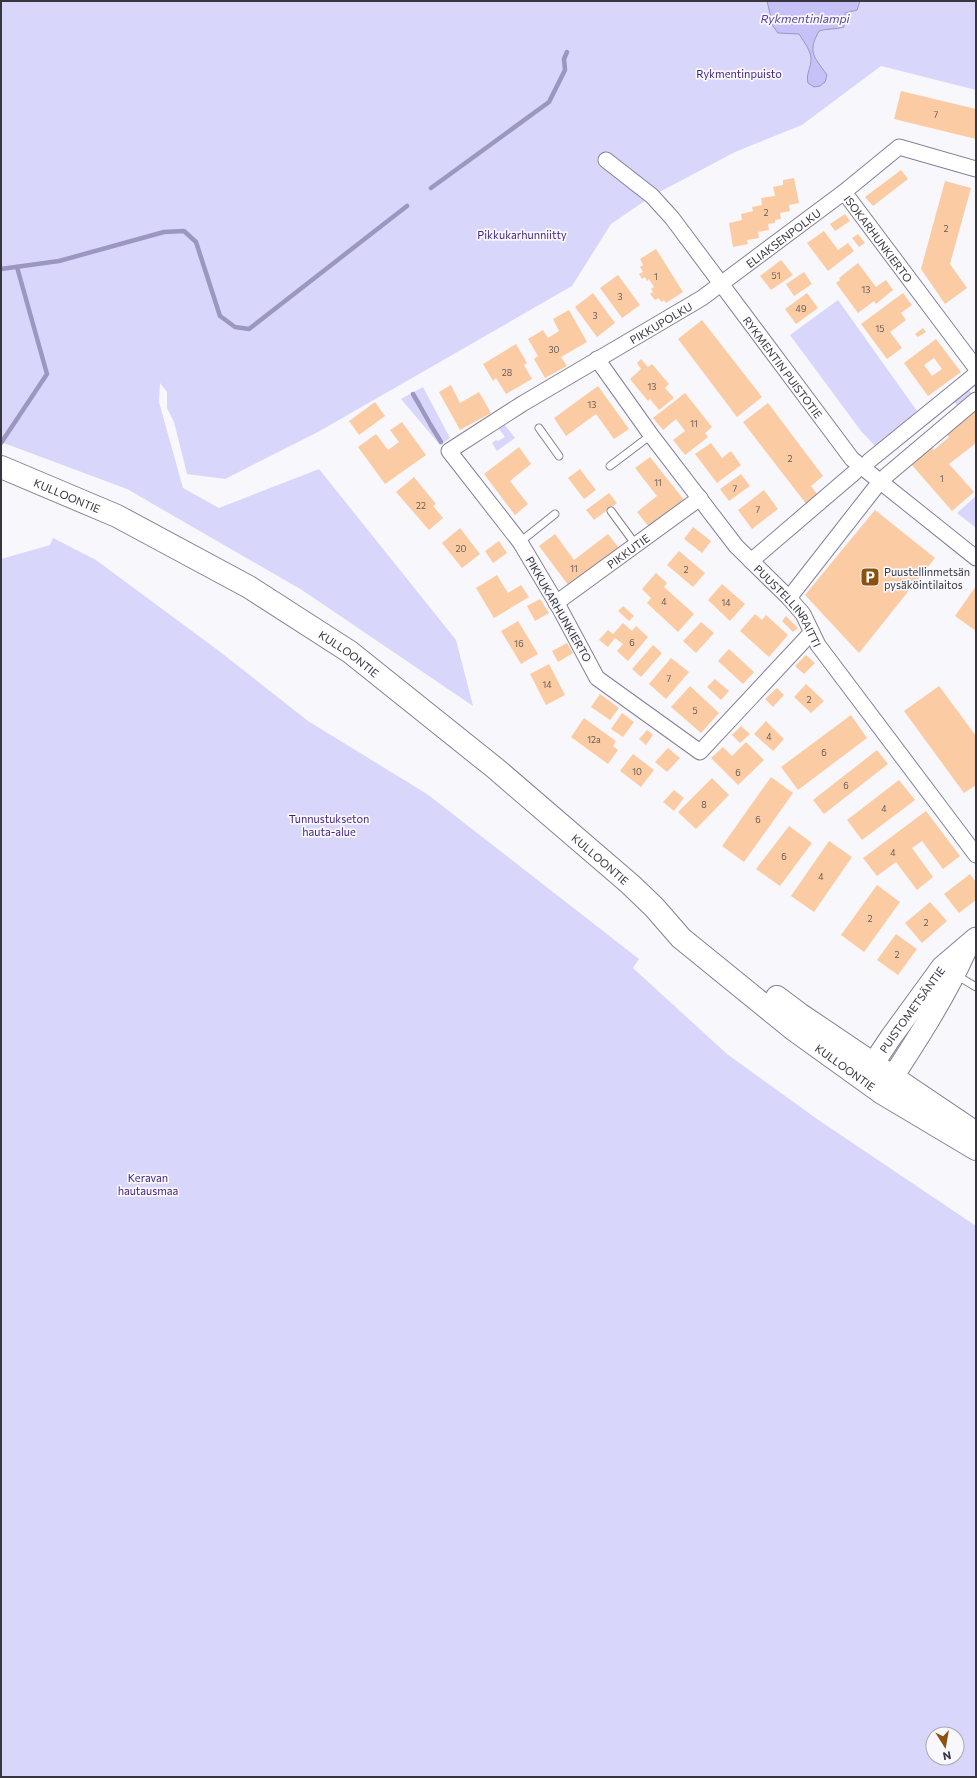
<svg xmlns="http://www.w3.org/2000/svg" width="977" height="1778" viewBox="0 0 977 1778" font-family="Commissioner,sans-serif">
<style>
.green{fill:#d9d6fc;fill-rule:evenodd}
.water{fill:#c6c1f7;stroke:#9b97c0}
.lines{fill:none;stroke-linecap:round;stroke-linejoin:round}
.stream{stroke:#9b97c0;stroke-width:4.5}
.building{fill:#fbcca3;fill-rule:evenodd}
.lane-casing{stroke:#838197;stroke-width:9}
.street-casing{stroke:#838197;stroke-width:17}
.secondary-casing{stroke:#838197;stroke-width:23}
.primary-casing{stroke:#838197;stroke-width:24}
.lane{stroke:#fff;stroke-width:7}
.street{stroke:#fff;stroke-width:15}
.secondary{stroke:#fff;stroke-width:21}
.primary{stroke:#fff;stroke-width:22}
.labels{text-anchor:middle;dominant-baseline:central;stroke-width:3.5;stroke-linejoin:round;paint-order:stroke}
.number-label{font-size:9px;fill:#685c58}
.park-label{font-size:11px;fill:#3d1e83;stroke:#f8f7fc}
.street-label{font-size:11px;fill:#37363f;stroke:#f8f7fc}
.poi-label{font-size:11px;fill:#37363f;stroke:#f8f7fc;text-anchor:start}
.water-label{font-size:12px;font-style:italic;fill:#573fa5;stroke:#f8f7fc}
</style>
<rect width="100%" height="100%" fill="#f8f7fc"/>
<g class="green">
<polygon points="1,1 976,1 976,90 881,66 802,125 735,152 652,196 611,224 572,286 318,432 225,479 187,474 174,422 167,408 167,392 160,383 159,402 183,488 219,508 319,469 456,640 473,706 302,590 127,489 1,442"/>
<polygon points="838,300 917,411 875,446 861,431 790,335"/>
<polygon points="423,387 450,438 440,445 401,399"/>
<polygon points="968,389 976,399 961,410 953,400"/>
<polygon points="502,421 515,438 497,451 492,443 496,440 498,441 505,437 499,429 497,430 494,426"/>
<polygon points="976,496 976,528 957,513"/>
<path d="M53,538L96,560L219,651L308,721L427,794L639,959L633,968L727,1054L817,1119L976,1226V1777H1V559L50,545ZM933,1734H957V1758H933Z"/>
</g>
<path class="water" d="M767,1H860L857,10L845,13L844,27C835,30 828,28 819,31C807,53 814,56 827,75L825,82L820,86L814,87L808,83C806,74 810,70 811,61C812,52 804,42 799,34L778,33L773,26Z"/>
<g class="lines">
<g class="stream">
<polyline points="431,188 549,102 565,70 564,59 567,52"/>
<polyline points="1,269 59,261 164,232 184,231 196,242 220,316 235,327 249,329 407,206"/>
<polyline points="413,394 420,406"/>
<polyline points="421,408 429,422"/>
<polyline points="430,424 441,442"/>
<polyline points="1,443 47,374 17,267"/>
</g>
</g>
<g class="building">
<polygon points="901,91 976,109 976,139 894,119"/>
<polygon points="901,170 908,179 873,206 865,197"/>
<polygon points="794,178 799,203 789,205 790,211 780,213 781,219 775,220 775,223 768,224 769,230 758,232 759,238 747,240 748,244 733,247 729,223 742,220 741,214 753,211 752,207 762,205 761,198 775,196 773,187 783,185 783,180"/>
<polygon points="945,181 971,188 950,264 967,288 945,304 921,269"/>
<polygon points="845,214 850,221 835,231 830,224"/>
<polygon points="824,231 838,250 848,243 854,251 828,271 807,243"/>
<polygon points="858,234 865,243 859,247 852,238"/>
<polygon points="656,249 683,292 666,303 664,300 661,302 659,298 655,300 650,294 653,292 651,289 654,287 649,279 647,281 645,277 642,279 639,274 643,272 640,267 643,265 640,259"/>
<polygon points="781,260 793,275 771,290 760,276"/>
<polygon points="858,263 876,287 886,280 893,290 876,304 874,301 858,313 836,283 840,280 839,278"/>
<polygon points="804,272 812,284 794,296 786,284"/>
<polygon points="618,275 640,305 622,318 600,288"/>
<polygon points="593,293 615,323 597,337 575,307"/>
<polygon points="807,293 818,308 796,324 785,309"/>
<polygon points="903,293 912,305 901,313 906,320 890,332 902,348 887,359 861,324"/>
<polygon points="569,310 587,342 561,357 567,366 545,378 534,359 538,356 528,339 543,330 548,338 559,331 553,319"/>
<polygon points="702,320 762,397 737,417 678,339"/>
<polygon points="923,328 926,332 918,337 915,334"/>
<path d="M936,339L961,372L928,396L904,363ZM934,358L942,369L932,376L924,365Z"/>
<polygon points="516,344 527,363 524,365 532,379 506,394 496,378 493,381 483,364"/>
<polygon points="641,359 648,367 652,364 669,384 665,388 674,398 659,410 650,399 648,401 630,379 641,369 637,363"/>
<polygon points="451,385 460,403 479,392 491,413 460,430 439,392"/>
<polygon points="598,386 629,429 614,439 596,414 566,436 554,418"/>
<polygon points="685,393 712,427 705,433 708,437 685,455 673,440 685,431 676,419 663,430 653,418"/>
<polygon points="375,402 385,416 359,435 349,421"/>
<polygon points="768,403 823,476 811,486 818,495 807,505 743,422"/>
<polygon points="976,408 976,443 949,464 974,492 952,511 911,464 931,447 934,450 949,437 947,434"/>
<polygon points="402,422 426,455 385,484 358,447 376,434 388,450 399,442 390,430"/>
<polygon points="711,443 722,458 731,451 741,465 717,483 695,454"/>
<polygon points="519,447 531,464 510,481 528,504 515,515 484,474"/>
<polygon points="650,457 684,500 649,527 637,512 657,496 635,468"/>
<polygon points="580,469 596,490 584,499 568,478"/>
<polygon points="741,474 750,486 729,501 720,489"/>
<polygon points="414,477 436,504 433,506 443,518 429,530 396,492"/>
<polygon points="764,490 778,509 752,529 738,510"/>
<polygon points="609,493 617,503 594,520 586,510"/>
<polygon points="875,510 935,558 859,653 805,595"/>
<polygon points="693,527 711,541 702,553 684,539"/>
<polygon points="460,528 480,554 462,568 442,543"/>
<polygon points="555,534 574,560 608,534 619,548 569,586 539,546"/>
<polygon points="499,541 507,553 493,563 485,551"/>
<polygon points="679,551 705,573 693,587 667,565"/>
<polygon points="656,573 667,583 664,587 694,614 678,632 647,603 651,598 642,589"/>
<polygon points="497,575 508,593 521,585 529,597 494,618 476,588"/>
<polygon points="722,584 745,604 730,621 708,600"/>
<polygon points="976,586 976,631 955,616"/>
<polygon points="540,599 549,613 535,621 527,606"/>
<polygon points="623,606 634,616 629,621 618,611"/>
<polygon points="755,614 762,620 766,615 788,635 769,657 740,631"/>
<polygon points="786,616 798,628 793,632 782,621"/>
<polygon points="518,621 538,654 521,664 501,631"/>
<polygon points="701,622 714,633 696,653 683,641"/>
<polygon points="623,623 632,631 636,626 648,637 628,661 617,651 623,644 615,638 608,647 599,640 608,630 613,634"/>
<polygon points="567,643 573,653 558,662 552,651"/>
<polygon points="653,645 662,653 641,677 632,669"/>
<polygon points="729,649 754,672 743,684 718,661"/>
<polygon points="806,655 815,663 804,674 795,666"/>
<polygon points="671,658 689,672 666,699 649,684"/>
<polygon points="549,664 565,695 546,705 530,674"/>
<polygon points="715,679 729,691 721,700 707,687"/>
<polygon points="806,684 824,701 811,713 794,697"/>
<polygon points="690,686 719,713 701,733 671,707"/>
<polygon points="939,686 976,736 976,785 964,793 904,711"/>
<polygon points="777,688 784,695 773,707 765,699"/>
<polygon points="600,694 619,708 610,720 591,707"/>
<polygon points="622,713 634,722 623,737 611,729"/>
<polygon points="851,715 867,738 798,790 781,767"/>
<polygon points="584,718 616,741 613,746 618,750 608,764 571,737"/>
<polygon points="766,721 784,739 773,751 754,734"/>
<polygon points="741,726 750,734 740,743 732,735"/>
<polygon points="647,730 653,735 646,745 639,739"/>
<polygon points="746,742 764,760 738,785 711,758 723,747 732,756"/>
<polygon points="668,748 680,758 667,772 655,762"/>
<polygon points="877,750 888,764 824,814 813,800"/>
<polygon points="633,754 654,770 641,787 620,771"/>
<polygon points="771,777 793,793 744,862 722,846"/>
<polygon points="712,778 729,795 696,829 678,812"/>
<polygon points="899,780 915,800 862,840 847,820"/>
<polygon points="674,790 684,798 674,811 663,802"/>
<polygon points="926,811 960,856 943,869 922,841 912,848 933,877 917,890 896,862 877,876 863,858"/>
<polygon points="789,826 812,843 780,886 756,869"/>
<polygon points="829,841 852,857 814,912 791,896"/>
<polygon points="970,874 976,882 976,900 959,913 944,894"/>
<polygon points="877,885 900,902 864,952 841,935"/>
<polygon points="930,902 947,921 922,943 905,923"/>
<polygon points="896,934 917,949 898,975 877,960"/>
</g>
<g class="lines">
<defs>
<g id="lane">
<polyline points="539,428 559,456"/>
<polyline points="610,466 651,435"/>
<polyline points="611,511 636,545"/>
<polyline points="520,542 555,514"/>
<polyline points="956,975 976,987"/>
</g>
<g id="street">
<path id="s1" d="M606,160L652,196L672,218L852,459L976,558"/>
<path id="s2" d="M976,169L899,147L844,192L976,368"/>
<path id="s3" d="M597,359L651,435L736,546L789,598L803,614L818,645L976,855"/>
<polyline points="869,461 976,374"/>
<polyline points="886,476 976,400"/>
<polyline points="751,561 855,472"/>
<polyline points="789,598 875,488"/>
<path id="s4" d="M556,603L700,498"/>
<path id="s5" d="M811,633L700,752L597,678L560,609L520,542L449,451L522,404L702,298L844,192"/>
</g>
<g id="secondary">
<path id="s6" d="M863,1079L891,1037L942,967L976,938"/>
<path d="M883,1092C912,1047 943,1001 965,952"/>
</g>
<g id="primary">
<path id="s7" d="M1,467L117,516L249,587L350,652L495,768L630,884L654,907L681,938L793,1029L882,1093L976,1149"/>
<polyline points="777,997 801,1015 976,1133"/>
</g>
</defs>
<use href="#lane" class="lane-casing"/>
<use href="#street" class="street-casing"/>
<use href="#secondary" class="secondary-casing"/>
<use href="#primary" class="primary-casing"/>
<use href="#lane" class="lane"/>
<use href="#street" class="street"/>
<use href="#secondary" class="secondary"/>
<use href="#primary" class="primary"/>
</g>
<defs>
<symbol id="parking-square" viewBox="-11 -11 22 22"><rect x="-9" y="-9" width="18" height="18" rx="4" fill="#8c520d" stroke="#f8f7fc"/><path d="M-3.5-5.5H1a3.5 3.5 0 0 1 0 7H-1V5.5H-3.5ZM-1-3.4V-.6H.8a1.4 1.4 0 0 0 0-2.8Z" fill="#fff"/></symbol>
</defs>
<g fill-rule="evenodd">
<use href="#parking-square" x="859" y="566" width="22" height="22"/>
</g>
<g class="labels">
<g class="number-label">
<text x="936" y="114">7</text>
<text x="766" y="212">2</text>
<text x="946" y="228">2</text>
<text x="776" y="275">51</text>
<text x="656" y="276">1</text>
<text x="866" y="289">13</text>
<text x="620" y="296">3</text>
<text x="801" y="308">49</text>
<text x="595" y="315">3</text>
<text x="880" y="328">15</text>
<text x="554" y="349">30</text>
<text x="507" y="372">28</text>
<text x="652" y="386">13</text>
<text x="592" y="404">13</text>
<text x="694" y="423">11</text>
<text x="790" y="458">2</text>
<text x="942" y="478">1</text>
<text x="658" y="482">11</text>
<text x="735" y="488">7</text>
<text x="421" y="505">22</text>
<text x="758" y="509">7</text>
<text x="461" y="548">20</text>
<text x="574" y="568">11</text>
<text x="686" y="569">2</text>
<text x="664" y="601">4</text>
<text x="726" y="602">14</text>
<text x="632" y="642">6</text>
<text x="519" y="643">16</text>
<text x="669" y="678">7</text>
<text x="547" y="684">14</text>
<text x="809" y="699">2</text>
<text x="695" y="710">5</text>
<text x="769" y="736">4</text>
<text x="594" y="739">12a</text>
<text x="824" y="752">6</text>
<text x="637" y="771">10</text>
<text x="738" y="772">6</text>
<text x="846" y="785">6</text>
<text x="704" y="804">8</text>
<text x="884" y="808">4</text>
<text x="758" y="819">6</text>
<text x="893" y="852">4</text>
<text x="784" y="856">6</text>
<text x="821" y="876">4</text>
<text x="870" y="918">2</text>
<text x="926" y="922">2</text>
<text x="897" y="954">2</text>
</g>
<g class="park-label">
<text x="739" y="73">Rykmentinpuisto</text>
<text x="522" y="234">Pikkukarhunniitty</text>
<text x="329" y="818">Tunnustukseton<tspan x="329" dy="13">hauta-alue</tspan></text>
<text x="148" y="1177">Keravan<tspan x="148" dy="13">hautausmaa</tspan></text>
</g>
<g class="street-label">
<text stroke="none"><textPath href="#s5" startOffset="958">ELIAKSENPOLKU</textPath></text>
<text stroke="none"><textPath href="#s2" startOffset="209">ISOKARHUNKIERTO</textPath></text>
<text stroke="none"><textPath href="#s5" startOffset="809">PIKKUPOLKU</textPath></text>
<text stroke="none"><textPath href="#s1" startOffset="274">RYKMENTIN PUISTOTIE</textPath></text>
<text stroke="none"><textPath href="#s7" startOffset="72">KULLOONTIE</textPath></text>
<text stroke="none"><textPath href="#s4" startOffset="89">PIKKUTIE</textPath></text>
<text stroke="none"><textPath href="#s3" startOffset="313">PUUSTELLINRAITTI</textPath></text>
<text transform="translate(559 609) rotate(60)">PIKKUKARHUNKIERTO</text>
<text stroke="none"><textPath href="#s7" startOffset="396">KULLOONTIE</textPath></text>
<text stroke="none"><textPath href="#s7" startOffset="721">KULLOONTIE</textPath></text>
<text stroke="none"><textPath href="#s6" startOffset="85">PUISTOMETSÄNTIE</textPath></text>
<text stroke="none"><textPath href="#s7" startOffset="1043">KULLOONTIE</textPath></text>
</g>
<g class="poi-label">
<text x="884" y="571">Puustellinmetsän<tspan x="884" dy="13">pysäköintilaitos</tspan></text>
</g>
<g class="water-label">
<text x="805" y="18">Rykmentinlampi</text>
</g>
</g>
<rect width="977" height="1778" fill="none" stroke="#37363f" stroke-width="4"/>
<g transform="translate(945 1746) rotate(169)"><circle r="19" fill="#f8f7fc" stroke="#abaab0"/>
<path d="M0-3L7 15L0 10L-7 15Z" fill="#8c520d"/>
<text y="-6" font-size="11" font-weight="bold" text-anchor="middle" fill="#37363f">N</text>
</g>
</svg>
